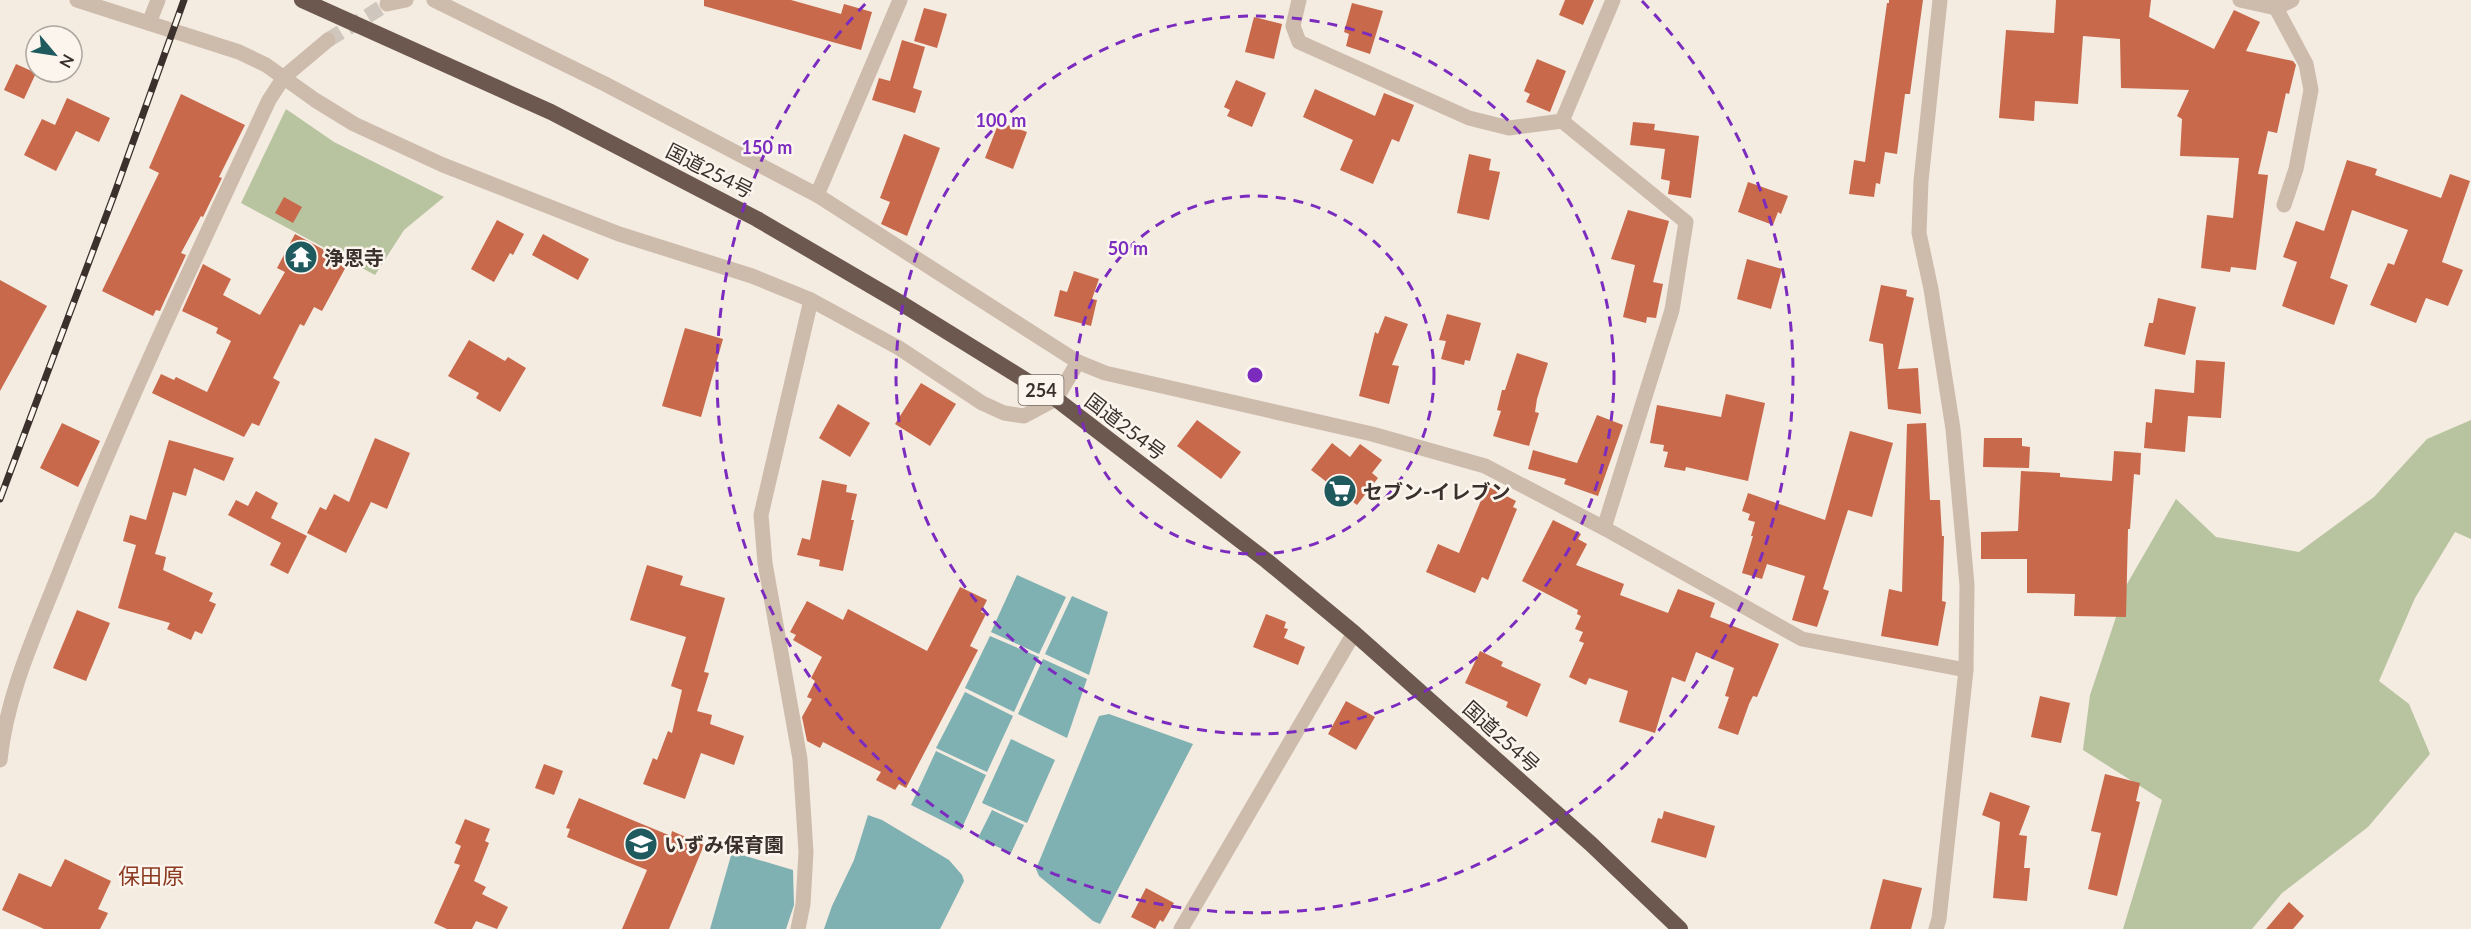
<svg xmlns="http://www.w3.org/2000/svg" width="2471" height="929" viewBox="0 0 2471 929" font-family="Lato,'Noto Sans JP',sans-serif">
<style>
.green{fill:#b8c4a0}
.water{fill:#7fb0b2}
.building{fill:#c8694b}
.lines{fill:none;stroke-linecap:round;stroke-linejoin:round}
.minor-tunnel{stroke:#cfc6bd;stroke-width:15;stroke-dasharray:15 8;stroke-linecap:butt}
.minor{stroke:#cdbbac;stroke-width:15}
.tertiary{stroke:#cdbbac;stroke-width:15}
.trunk{stroke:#6c584f;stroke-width:16}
.rail-casing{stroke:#3b302b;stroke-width:7}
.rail{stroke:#fbf5ee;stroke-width:4.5;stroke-dasharray:14;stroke-linecap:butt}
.ring{fill:none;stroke:#7b2cbf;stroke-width:3;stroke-dasharray:10 8}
.labels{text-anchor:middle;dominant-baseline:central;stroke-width:5;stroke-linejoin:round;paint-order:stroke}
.shield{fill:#fbf5ee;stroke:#756b66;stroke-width:1.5}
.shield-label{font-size:18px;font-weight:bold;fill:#3b302b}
.street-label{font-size:20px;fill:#3b302b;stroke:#fbf5ee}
.poi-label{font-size:20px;font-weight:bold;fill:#3b302b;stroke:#fbf5ee;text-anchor:start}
.quarter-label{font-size:22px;fill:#8c3b22;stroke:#fbf5ee}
.centre{fill:#7b2cbf;stroke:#fbf5ee;stroke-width:3}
.ring-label{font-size:18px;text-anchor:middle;font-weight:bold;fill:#7b2cbf;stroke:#fbf5ee;stroke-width:5;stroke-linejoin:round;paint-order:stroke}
</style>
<rect width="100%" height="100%" fill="#f4ebe1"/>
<g class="green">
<polygon points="286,109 334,142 444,197 404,230 375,275 241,203"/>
<polygon points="2471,420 2471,539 2455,532 2415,598 2379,681 2409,704 2430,754 2368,827 2282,893 2252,929 2123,929 2162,800 2083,750 2090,695 2127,584 2176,499 2216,537 2299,552 2374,497 2427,439"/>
</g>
<g class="water">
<polygon points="1017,575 1066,597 1039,654 991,632"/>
<polygon points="1072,596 1108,612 1089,675 1045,654"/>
<polygon points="990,636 1039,657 1014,712 965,688"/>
<polygon points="1043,659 1087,679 1067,738 1018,714"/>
<polygon points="965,692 1013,716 987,772 936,748"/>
<polygon points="1109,714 1193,744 1100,924 1093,921 1039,876 1036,869 1099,716"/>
<polygon points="1011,739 1055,760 1027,823 982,803"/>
<polygon points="936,751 986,775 961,830 911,805"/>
<polygon points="992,810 1024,825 1011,853 978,838"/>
<polygon points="868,815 882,820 949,860 962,875 964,881 940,929 824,929 832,906 854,860"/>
<polygon points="732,852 793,870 794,905 786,929 710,929"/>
</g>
<g class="building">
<polygon points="704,0 791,0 841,14 844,4 872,12 861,50 704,6"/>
<polygon points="1565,0 1594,0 1583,25 1559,15"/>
<polygon points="1889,0 1923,0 1910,94 1905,94 1897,154 1885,152 1880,184 1876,183 1874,197 1849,194 1854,160 1865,162 1887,3 1889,3"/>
<polygon points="2056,0 2151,0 2149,17 2214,49 2234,10 2260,22 2246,51 2293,61 2296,65 2289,94 2286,93 2277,133 2268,131 2258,174 2268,175 2256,270 2231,267 2230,272 2201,268 2207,215 2233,218 2239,158 2180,156 2182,119 2177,116 2189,90 2121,88 2120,39 2083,36 2078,104 2035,101 2034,121 1999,118 2006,30 2054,33"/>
<polygon points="1352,3 1383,11 1370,54 1346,46 1349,34 1344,32"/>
<polygon points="924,8 947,14 937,48 914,41"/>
<polygon points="1254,17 1282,24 1274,59 1245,52"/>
<polygon points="902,40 925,47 913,88 922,91 915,113 872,100 879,78 890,81"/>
<polygon points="1537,59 1566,71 1550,112 1526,102 1530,94 1524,91"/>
<polygon points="16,64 36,73 24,99 4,90"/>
<polygon points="1236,80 1266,93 1252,127 1227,116 1230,110 1224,107"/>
<polygon points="1315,89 1375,116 1384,93 1414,105 1399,142 1392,139 1373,184 1340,170 1353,140 1303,117"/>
<polygon points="181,94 245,125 219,177 222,178 203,217 201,216 181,253 186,255 164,302 160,311 156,310 153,316 102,291 159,173 149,168"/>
<polygon points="67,98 110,118 99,142 76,131 56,171 24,155 42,119 55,125"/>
<polygon points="999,122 1027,132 1013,169 985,158"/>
<polygon points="1633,122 1655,124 1654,130 1699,136 1691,198 1668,194 1670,181 1661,179 1665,149 1630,145"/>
<polygon points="904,134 940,148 907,236 881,224 890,202 880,198"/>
<polygon points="1469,154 1491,159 1489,170 1500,172 1489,220 1457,213"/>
<polygon points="2347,160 2377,169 2375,175 2441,198 2450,174 2470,181 2442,262 2463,270 2448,306 2426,298 2416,323 2370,305 2388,263 2394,265 2408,230 2352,210 2330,278 2348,285 2334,325 2282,306 2297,262 2283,257 2296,221 2324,231"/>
<polygon points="1748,182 1788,196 1781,214 1778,212 1773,225 1738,212"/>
<polygon points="284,197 302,207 293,223 275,213"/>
<polygon points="1628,210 1669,221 1653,282 1663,284 1656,318 1647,317 1646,323 1623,317 1635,265 1611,259"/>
<polygon points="497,220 524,234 513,255 510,253 494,282 471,269"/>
<polygon points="295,234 348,263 322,311 314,307 304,326 300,324 273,378 280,382 259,426 252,423 244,437 152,393 161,374 174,380 176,377 207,392 231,341 216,333 218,328 182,311 203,264 231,279 223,295 260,315 285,272 277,268"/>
<polygon points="543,234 589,259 578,280 532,255"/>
<polygon points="1747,259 1782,269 1771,309 1737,299"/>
<polygon points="1074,271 1099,279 1092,299 1097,300 1091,326 1054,316 1060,290 1067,292"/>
<polygon points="0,280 47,306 0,391"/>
<polygon points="1881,285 1907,290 1906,296 1914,298 1898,369 1918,368 1921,414 1888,409 1883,344 1869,341"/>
<polygon points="2158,298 2196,307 2185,355 2144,346 2149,323 2153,323"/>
<polygon points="1447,314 1481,323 1470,361 1465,360 1464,365 1441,359 1446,341 1439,340"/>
<polygon points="1385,316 1408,324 1392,365 1399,366 1389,404 1359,396 1375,332 1378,334"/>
<polygon points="685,328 723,339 701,417 662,406"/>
<polygon points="469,340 505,361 508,357 526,368 500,412 476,398 479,393 448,376"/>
<polygon points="1517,353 1548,363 1537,399 1535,412 1539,413 1529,446 1493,436 1501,411 1497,410 1502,390 1505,390"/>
<polygon points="2196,360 2225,362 2221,418 2188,416 2185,452 2144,448 2146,422 2152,423 2155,389 2194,393"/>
<polygon points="921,383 956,404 930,446 895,424"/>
<polygon points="1726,394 1765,403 1748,481 1686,467 1685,471 1664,467 1668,452 1663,451 1664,445 1650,443 1657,405 1721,417"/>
<polygon points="838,404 870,423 850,457 819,438"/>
<polygon points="1597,415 1623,425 1598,496 1564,484 1566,479 1528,469 1533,450 1577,463"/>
<polygon points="1197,420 1241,452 1221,479 1177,446"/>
<polygon points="62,423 100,441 78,487 40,468"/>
<polygon points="1926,423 1930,500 1940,500 1942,536 1944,536 1942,601 1946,602 1938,646 1881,636 1889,589 1902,592 1907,424"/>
<polygon points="1850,431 1893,443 1872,517 1848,510 1823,589 1829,591 1817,627 1792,620 1805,576 1767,564 1762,579 1742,573 1753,536 1751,536 1755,522 1748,520 1750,514 1742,511 1748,493 1825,520"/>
<polygon points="375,438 410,453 387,509 371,502 346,553 307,533 320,507 326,510 334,494 349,502"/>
<polygon points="1984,438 2022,438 2022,446 2030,447 2029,468 1983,467"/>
<polygon points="169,440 234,458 224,481 194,468 186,496 173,492 155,554 166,557 163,570 213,593 209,601 216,604 202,634 195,631 191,640 167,629 170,623 118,608 136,545 123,541 130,515 146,520"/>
<polygon points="1332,443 1350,457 1360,444 1382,460 1372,473 1378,478 1357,505 1311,470"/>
<polygon points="2114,451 2141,453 2140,475 2134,474 2130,529 2128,529 2126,617 2074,616 2075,594 2027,593 2027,559 1981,559 1981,532 2018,531 2021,471 2060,473 2060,477 2112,481"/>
<polygon points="822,480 847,485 846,492 857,494 851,520 854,520 843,571 819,566 820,560 797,555 802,538 810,540"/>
<polygon points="1487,486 1516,501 1513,507 1517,509 1488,580 1482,577 1475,593 1426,572 1438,544 1459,553"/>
<polygon points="256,491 278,503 271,518 307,536 288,574 270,565 281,543 228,515 236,500 248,506"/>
<polygon points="1553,520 1581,534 1578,539 1587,544 1576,565 1624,584 1620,595 1668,613 1678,589 1715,603 1710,617 1779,644 1757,697 1753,696 1749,704 1738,735 1718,728 1729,697 1725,696 1734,668 1696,652 1685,682 1672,677 1655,733 1619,722 1628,691 1589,678 1586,685 1569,677 1584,643 1579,641 1583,632 1575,629 1581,616 1577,614 1578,610 1522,581"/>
<polygon points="647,565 683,576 680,585 725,598 704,672 709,673 697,711 712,715 710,724 744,736 734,765 701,753 685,799 643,784 653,758 657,760 668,731 672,733 682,690 671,686 686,637 630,620"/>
<polygon points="960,587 987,600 981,612 986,614 970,646 978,650 906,788 899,784 895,790 876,780 881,772 823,742 820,748 807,741 802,717 812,699 807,697 815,681 811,678 822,657 793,640 796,635 790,632 807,601 843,620 848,609 927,651"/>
<polygon points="77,610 110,623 86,681 53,668"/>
<polygon points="1266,614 1286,622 1284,628 1288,629 1284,638 1305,647 1298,665 1253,647"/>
<polygon points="1480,651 1503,662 1501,666 1541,684 1527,717 1506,707 1508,702 1465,683"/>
<polygon points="2040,696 2070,703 2061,743 2031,737"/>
<polygon points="1346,701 1375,717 1356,750 1328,734"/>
<polygon points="544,764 563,771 554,795 535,788"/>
<polygon points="2105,774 2140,783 2136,801 2140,802 2117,896 2088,889 2101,833 2091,831"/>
<polygon points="1990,792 2030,806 2019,835 2027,836 2024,868 2030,868 2027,901 1993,898 2000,822 1982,815"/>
<polygon points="579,798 671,836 672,831 704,845 669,929 622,929 647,870 567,837 570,829 566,828"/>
<polygon points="1664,811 1715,826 1706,858 1651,842 1658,818 1662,819"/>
<polygon points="465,819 490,829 485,841 489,843 474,881 486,887 482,894 508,907 497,929 476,921 472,929 447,929 434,923 460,865 454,863 461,846 455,843"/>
<polygon points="65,859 111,881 98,909 108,913 100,929 44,929 2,910 19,873 51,887"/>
<polygon points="1883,879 1922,888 1911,929 1870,929"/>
<polygon points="1146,888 1174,903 1163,922 1160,920 1155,929 1131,917"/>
<polygon points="2289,902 2304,916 2293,929 2266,929"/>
</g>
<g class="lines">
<polyline class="minor-tunnel" points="328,40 387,4"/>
<g class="minor">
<polyline points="77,0 239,52 266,65 315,100 354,124 443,165 619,234 752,276 811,300 899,348 982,403 1004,413 1024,416 1056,399 1078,362"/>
<polyline points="434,0 605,84 817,195 1078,362 1105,373 1372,434 1485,466 1604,528 1802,639 1966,670"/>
<polyline points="1299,0 1293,26 1299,42 1469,118 1509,128 1562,121 1686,222 1672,310 1604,528"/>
<polyline points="2240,0 2276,8 2292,0"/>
<polyline points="387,4 406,0"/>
<polyline points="2276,8 2306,64 2311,90 2296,169 2284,205"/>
<polyline points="149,23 158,0"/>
<polyline points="1562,121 1613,0"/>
<polyline points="817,195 900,0"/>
<path d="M0,760C7,692 38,628 62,566C124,408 197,254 269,100L284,77L328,40"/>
<polyline points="798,929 803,904 806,852 800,759 765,563 761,515 811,300"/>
<polyline points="1936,929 1939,919 1966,670 1967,585 1953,429 1931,289 1919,233 1921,181 1940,0"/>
</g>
<polyline class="tertiary" points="1181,929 1354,633"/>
<polyline class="trunk" points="302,0 551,112 757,219 904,305 1056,399 1267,561 1354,633 1591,844 1680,929"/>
<defs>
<polyline id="rail" points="0,499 114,195 184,0"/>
</defs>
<use href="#rail" class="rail-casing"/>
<use href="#rail" class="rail"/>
</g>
<g class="ring">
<circle cx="1255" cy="375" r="179"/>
<circle cx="1255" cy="375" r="359"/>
<path d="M1642 1A538 538 0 1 1 868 1"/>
</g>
<defs>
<symbol id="temple-disc" viewBox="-11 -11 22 22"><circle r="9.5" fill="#1f5a5e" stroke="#fbf5ee"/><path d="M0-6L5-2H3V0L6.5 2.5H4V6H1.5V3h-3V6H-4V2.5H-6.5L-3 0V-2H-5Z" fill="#fff"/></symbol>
<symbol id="supermarket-disc" viewBox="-11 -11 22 22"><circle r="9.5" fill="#1f5a5e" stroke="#fbf5ee"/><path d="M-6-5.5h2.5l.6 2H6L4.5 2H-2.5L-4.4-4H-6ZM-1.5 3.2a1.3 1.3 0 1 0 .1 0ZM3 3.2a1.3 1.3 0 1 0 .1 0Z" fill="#fff"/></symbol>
<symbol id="school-disc" viewBox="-11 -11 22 22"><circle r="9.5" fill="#1f5a5e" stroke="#fbf5ee"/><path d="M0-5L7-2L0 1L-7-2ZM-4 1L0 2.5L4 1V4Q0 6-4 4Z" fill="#fff"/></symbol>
</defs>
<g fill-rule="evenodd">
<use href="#temple-disc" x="282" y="238" width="38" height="38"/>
<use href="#supermarket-disc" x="1321" y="472" width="38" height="38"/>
<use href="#school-disc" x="622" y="825" width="38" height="38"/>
</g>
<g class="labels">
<rect class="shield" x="1018.5" y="375" width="45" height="30" rx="4.5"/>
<g class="shield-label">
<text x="1041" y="390">254</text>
</g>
<g class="street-label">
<text transform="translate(710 170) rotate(27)">国道254号</text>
<text transform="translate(1126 426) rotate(37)">国道254号</text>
<text transform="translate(1502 736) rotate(42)">国道254号</text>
</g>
<g class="poi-label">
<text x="324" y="257">浄恩寺</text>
<text x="1363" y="491">セブン-イレブン</text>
<text x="664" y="844">いずみ保育園</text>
</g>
<g class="quarter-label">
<text x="151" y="875">保田原</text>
</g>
</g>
<circle cx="1255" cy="375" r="9" class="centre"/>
<g class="ring-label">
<text x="1001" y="127">100 m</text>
<text x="767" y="154">150 m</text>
<text x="1128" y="255">50 m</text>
</g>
<g transform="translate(54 54) rotate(119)"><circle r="28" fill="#fbf5ee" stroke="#aea6a0" stroke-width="1.5"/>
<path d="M0-4.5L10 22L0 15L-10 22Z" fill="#1f5a5e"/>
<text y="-9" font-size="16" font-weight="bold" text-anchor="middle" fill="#3b302b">N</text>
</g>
</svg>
